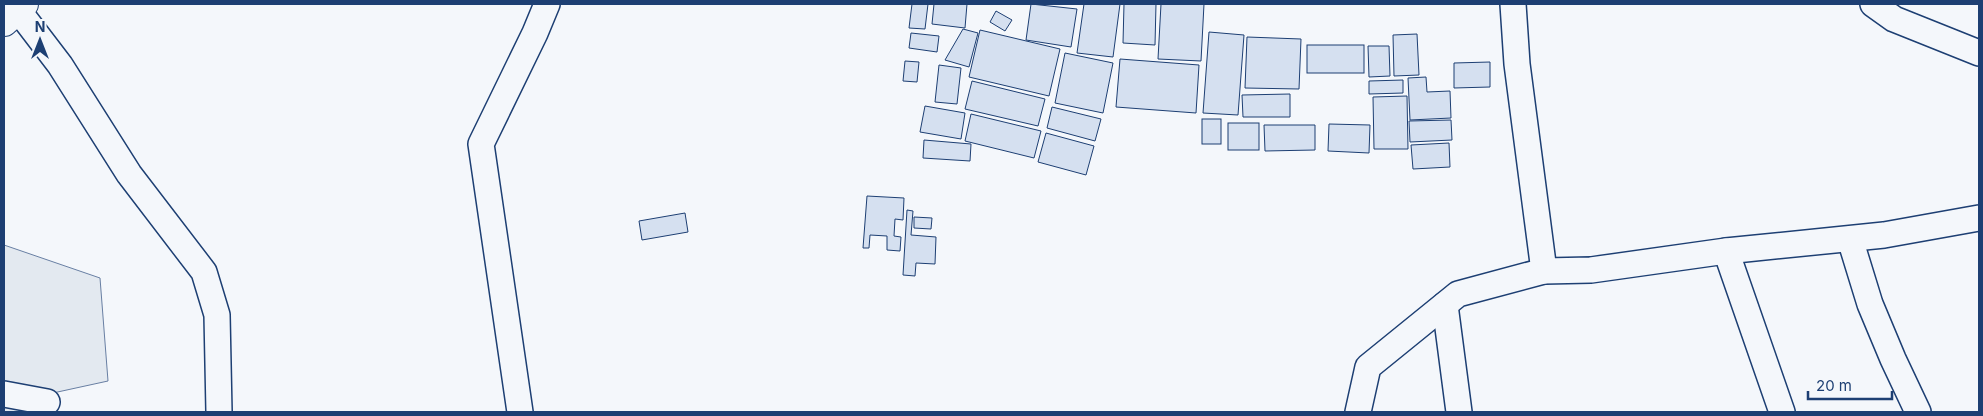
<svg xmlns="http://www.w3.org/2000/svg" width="1983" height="416" viewBox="0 0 1983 416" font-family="Inter,sans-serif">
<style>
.green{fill:#e3e9f0;stroke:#687fa3}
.building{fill:#d5e0f0;stroke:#1d3f73}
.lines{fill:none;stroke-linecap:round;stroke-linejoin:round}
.street-casing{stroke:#1d3f73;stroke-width:28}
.secondary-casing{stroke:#1d3f73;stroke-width:30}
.street{stroke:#f4f7fb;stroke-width:25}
.secondary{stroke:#f4f7fb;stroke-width:28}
</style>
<rect width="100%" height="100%" fill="#f4f7fb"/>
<polygon class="green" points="4,245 100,278 108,381 30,398 30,412 4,412"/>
<g class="building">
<polygon points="912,4 928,4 925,29 909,28"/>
<polygon points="934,4 967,4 965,28 932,24"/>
<polygon points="1031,4 1077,9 1071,47 1026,40"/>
<polygon points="1084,4 1120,4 1113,57 1077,53"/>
<polygon points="1124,4 1156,4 1155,45 1123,43"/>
<polygon points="1161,4 1204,4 1201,61 1158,59"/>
<polygon points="996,11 1012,20 1005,31 990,22"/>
<polygon points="963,29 978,33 969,67 945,60"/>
<polygon points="980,30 1060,49 1049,96 969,77"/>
<polygon points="1209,32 1244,35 1238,115 1203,113"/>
<polygon points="911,33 939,36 937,52 909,48"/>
<polygon points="1417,34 1419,75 1394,76 1393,35"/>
<polygon points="1247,37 1301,39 1299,89 1245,88"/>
<rect x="1307" y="45" width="57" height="28"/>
<polygon points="1368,46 1389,46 1390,76 1369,77"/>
<polygon points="1065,53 1113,63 1103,113 1055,103"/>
<polygon points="1120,59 1199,65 1196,113 1116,107"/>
<polygon points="905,61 919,62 917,82 903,81"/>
<polygon points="1490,62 1490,87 1454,88 1454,63"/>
<polygon points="939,65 961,68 957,104 935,102"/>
<polygon points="1426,77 1427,92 1450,91 1451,118 1410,120 1408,78"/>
<polygon points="1403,80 1403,93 1369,94 1369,81"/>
<polygon points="972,81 1045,99 1038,126 965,109"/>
<polygon points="1290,94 1290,117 1243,117 1242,95"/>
<polygon points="1407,96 1408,149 1374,149 1373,97"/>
<polygon points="925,106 965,113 961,139 920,132"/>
<polygon points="1052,107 1101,119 1095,141 1047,128"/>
<polygon points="971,114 1041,131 1034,158 965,141"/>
<rect x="1202" y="119" width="19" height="25"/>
<polygon points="1451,120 1452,140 1410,142 1409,121"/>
<rect x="1228" y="123" width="31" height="27"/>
<polygon points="1329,124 1370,125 1369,153 1328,151"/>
<polygon points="1264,125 1315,125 1315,150 1265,151"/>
<polygon points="1046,133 1094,146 1086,175 1038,162"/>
<polygon points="924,140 971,144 970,161 923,158"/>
<polygon points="1449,143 1450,167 1413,169 1411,145"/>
<polygon points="867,196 904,198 903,220 895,219 894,236 901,237 900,251 887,250 887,236 870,235 869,248 863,248"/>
<polygon points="907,210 913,211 911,235 936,237 935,264 916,263 915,276 903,275"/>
<polygon points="685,213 688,232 642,240 639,221"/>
<polygon points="914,217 932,218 931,229 914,228"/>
</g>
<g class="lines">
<defs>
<g id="street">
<polyline points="1513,4 1517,64 1544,271"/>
<polyline points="1873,4 1894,19 1979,53"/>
<polyline points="18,10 60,65 129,174 204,272 217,315 219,412"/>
<polyline points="1850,239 1870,304 1893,359 1918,412"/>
<polyline points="1726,251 1782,412"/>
<polyline points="1445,305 1459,412"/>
<polyline points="4,394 47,402"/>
<polyline points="520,412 481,144 535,33 547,4"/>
<polyline points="1358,412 1368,367 1458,294 1544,271 1591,270 1726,251 1884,235 1979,218"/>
</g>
<polyline id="secondary" points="4,22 24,4"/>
</defs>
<use href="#street" class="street-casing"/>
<use href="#secondary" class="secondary-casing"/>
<use href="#street" class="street"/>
<use href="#secondary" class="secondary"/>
</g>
<rect width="1983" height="416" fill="none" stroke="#1d3f73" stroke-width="10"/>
<g transform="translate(40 40)" stroke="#f4f7fb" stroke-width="4" paint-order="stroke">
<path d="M0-4L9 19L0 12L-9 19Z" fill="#1d3f73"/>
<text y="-8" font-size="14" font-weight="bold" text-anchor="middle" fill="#1d3f73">N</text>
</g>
<path d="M1808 391v8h84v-8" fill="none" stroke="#1d3f73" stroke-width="2.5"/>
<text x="1816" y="391" font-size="15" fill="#1d3f73" stroke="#f4f7fb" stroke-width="4" paint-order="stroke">20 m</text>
</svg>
